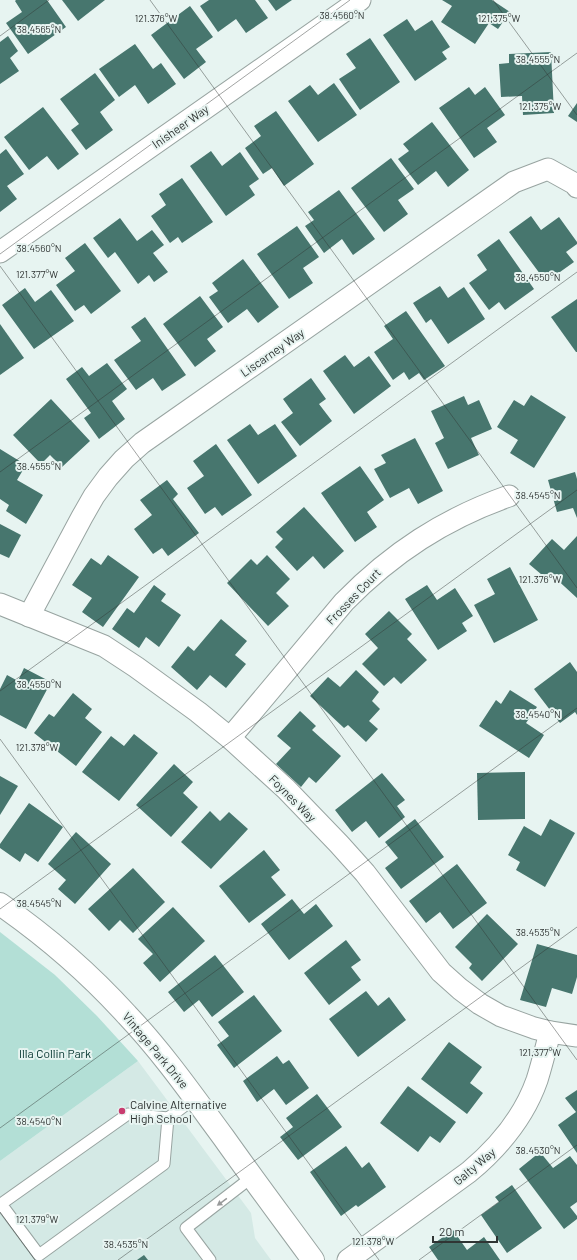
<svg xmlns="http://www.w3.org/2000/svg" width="577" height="1260" viewBox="0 0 577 1260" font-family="Barlow,sans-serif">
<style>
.built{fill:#d4e9e5}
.green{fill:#b3dfd6}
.building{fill:#47766e}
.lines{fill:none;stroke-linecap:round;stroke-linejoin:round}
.service-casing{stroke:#98a4a1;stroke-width:13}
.minor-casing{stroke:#98a4a1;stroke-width:23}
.tertiary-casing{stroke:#98a4a1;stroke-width:24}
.service{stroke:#fff;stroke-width:11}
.minor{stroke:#fff;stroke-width:21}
.tertiary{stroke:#fff;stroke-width:22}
.oneway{fill:#989a9a}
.ticks{fill:none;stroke:#303534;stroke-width:1;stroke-opacity:0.45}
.poi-dot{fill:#c83c6f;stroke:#e7f4f1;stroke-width:1.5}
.labels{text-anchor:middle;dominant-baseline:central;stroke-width:4;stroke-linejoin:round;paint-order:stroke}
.street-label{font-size:12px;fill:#303534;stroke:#e7f4f1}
.park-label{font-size:12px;fill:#01322c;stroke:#e7f4f1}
.poi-label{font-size:12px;fill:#303534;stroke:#e7f4f1;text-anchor:start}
.ticks-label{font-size:10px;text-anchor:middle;fill:#303534;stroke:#e7f4f1;stroke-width:4;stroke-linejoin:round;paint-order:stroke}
</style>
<rect width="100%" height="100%" fill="#e7f4f1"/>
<polygon class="built" points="138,1061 251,1213 255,1238 271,1260 0,1260 0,1161"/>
<polygon class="green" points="0,932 55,975 97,1016 138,1061 0,1161"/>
<g class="building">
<polygon points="16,0 47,0 66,27 28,54 6,23 22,12 15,1"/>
<polygon points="62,0 105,0 78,21"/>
<polygon points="209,0 255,0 268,18 246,33 236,19 218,32 200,6"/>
<polygon points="268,0 292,0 276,11"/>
<polygon points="442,0 492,0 510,12 498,29 489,23 475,44 441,22 452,6"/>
<polygon points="190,6 213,37 196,49 206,62 184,79 151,35"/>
<polygon points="407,19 415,31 432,20 450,47 442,52 447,59 415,81 383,35"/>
<polygon points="8,36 18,51 10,58 19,71 0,84 0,42"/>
<polygon points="370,38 400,82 360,110 339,79 356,68 346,54"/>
<polygon points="135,44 153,69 161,63 176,84 148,104 135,85 119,97 99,69"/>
<polygon points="551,52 554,113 523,115 522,96 501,97 499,64 509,63 509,54"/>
<polygon points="95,73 115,100 100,112 113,130 86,150 71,130 79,124 60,99"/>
<polygon points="334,83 357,115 318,142 288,101 310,85 318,95"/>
<polygon points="469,87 475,95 485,87 505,115 487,128 497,142 474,158 439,108"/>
<polygon points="577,103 577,122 568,116"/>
<polygon points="43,107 79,154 58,170 47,156 29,170 4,137"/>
<polygon points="276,111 314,164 284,186 272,168 263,174 245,148 261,136 254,126"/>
<polygon points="432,122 469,170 448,187 436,171 418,185 398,159 409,151 403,144"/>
<polygon points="6,149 24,174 7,186 17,199 0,212 0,154"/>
<polygon points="211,151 222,166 240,152 259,179 249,186 255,195 226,216 190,166"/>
<polygon points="391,158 414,189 398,200 408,214 384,232 351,188"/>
<polygon points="182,178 213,222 182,243 178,237 170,243 151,216 166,205 159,194"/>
<polygon points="339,190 375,239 353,255 342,239 324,253 305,226 314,220 308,212"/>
<polygon points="531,216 541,230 559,217 577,242 577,244 566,252 574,262 546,282 509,232"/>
<polygon points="120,218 137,241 152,230 164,245 153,253 168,272 154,282 149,275 138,284 115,252 108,258 93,238"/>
<polygon points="297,226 319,257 303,268 313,283 289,299 257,254"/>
<polygon points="499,239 534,289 505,310 499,302 489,310 469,283 487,270 477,255"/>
<polygon points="85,243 121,291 91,314 84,305 75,311 56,285 75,271 65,258"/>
<polygon points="243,259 279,307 258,323 247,309 228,323 209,297 218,291 212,283"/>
<polygon points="440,286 448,298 464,287 485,319 448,344 431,319 426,323 413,303"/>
<polygon points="25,288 35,302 51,290 74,321 34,349 2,305"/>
<polygon points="200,296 223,327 207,339 216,351 195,367 163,324"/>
<polygon points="577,299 577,352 576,352 551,317"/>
<polygon points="406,311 445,366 424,380 419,373 409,380 404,372 393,380 374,352 393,339 384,326"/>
<polygon points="145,317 186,375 162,391 153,378 136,390 114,360 141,341 131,327"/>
<polygon points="0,324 24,358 0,375"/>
<polygon points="345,355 354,367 369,356 391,386 354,414 323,371"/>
<polygon points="107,363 127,389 112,401 125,419 99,439 84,418 91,413 66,379 82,367 89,376"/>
<polygon points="311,378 326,399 319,404 332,421 300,446 281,422 293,413 283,399"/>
<polygon points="531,395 566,417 534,468 510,453 518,440 497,427 514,400 524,406"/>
<polygon points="464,396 468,405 479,400 492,429 471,438 479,455 448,469 435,443 444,438 431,411"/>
<polygon points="51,399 90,441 62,467 50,455 41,464 13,435"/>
<polygon points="250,424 258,435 275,424 297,456 258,484 227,440"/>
<polygon points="415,438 443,491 418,504 409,488 390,498 374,469 386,463 381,455"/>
<polygon points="216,444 252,495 222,516 215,507 205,514 187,488 204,476 193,461"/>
<polygon points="0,449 26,465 17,480 43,495 26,524 6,511 9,505 0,499"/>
<polygon points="360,466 384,500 367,512 377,527 355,542 321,493"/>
<polygon points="575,472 577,479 577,518 573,508 557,512 548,480"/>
<polygon points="167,480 178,494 173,499 199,533 168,556 162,548 153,554 134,529 152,515 140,500"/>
<polygon points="304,507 344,551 324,569 313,556 297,571 275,547 283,539 276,532"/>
<polygon points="0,524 21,535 9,558 0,554"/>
<polygon points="577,536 577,598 552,575 548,580 529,564 552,539 564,550"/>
<polygon points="108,555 139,577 103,627 82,612 92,598 72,585 91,558 101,565"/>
<polygon points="267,555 290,579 276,593 289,606 268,626 227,583 251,559 257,565"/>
<polygon points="510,567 538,620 494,643 474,605 495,594 487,579"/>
<polygon points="154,585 166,594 161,601 181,615 159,647 146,637 139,648 112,629 127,608 134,613"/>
<polygon points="427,585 437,600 455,588 473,616 462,623 467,631 438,650 405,599"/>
<polygon points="389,611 412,634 407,639 427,660 401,684 394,677 384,686 362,664 378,648 365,634"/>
<polygon points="221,619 247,641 235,655 246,664 226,688 210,675 197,690 171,667 188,646 194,651"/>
<polygon points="570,662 577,672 577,715 575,712 560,723 534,689"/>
<polygon points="24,668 51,682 26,729 0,715 0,689 7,675 18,681"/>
<polygon points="356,670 379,692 372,701 380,709 369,721 378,729 366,742 348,725 344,728 310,696 328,677 340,687"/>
<polygon points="510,690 537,707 526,723 544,735 529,758 479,726 496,700 501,704"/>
<polygon points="73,693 92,709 85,718 102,732 76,766 34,733 49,714 54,717"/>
<polygon points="300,711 316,726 312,730 341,756 316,783 309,777 301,787 276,764 291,748 277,736"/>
<polygon points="134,734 158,753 119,801 82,772 111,736 124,746"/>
<polygon points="174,764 193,782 183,793 198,807 171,837 136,805"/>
<polygon points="525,772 525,819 478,820 477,773"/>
<polygon points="382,773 405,800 397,806 405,817 379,838 366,821 352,832 335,810"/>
<polygon points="0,776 18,786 0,815"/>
<polygon points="29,803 63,827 38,862 25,853 20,862 0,848 0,844"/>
<polygon points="210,811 220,821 229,812 248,829 211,869 181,842"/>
<polygon points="415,819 444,857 401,889 385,868 398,858 385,842"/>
<polygon points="550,819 575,833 545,887 516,870 520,862 508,855 524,826 541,836"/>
<polygon points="76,832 111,864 75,904 58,889 66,880 48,864"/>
<polygon points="264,850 280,870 271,877 286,895 249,923 219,886"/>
<polygon points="457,864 487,903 453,929 440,912 426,923 409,901"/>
<polygon points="133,868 165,902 133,933 120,920 109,931 88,909"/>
<polygon points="292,899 304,914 316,904 333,926 289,960 261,924"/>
<polygon points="173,907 205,941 160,982 143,963 153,954 138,939"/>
<polygon points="487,914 518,944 482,981 469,968 472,964 455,947"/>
<polygon points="346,940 361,960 351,967 361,980 329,1005 304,973"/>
<polygon points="537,944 577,955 577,977 572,994 552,988 546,1007 520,1000"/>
<polygon points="215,955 244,992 212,1017 199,1000 184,1012 168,992"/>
<polygon points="366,991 378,1006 389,997 406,1020 358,1057 329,1019"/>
<polygon points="254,995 282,1031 234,1068 217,1045 229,1036 218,1022"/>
<polygon points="449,1042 482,1067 470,1083 483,1093 467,1114 421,1079"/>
<polygon points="277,1056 283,1064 289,1060 309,1088 286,1105 274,1089 257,1102 243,1081"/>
<polygon points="408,1086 456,1122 440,1143 430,1136 418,1152 380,1123"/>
<polygon points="577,1090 577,1153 558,1125 576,1112 565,1098"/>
<polygon points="317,1094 342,1127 298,1160 280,1137 293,1127 286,1118"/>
<polygon points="346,1146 362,1168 369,1162 386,1187 358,1207 356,1205 341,1216 310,1172"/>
<polygon points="540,1152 553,1168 570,1156 577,1165 577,1202 570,1207 577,1216 577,1219 564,1229 519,1169"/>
<polygon points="512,1185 542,1228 507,1253 481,1215 499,1202 495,1197"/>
<polygon points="453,1230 467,1250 484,1237 500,1260 438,1260 429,1247"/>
<polygon points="144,1255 148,1260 137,1260"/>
</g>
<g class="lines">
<defs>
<g id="service">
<polyline points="168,1118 164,1164 39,1255 1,1204 128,1114 168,1118 195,1098"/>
<polyline points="210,1260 186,1228 252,1177"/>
</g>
<g id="minor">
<polyline points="0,252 360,0"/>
<polyline points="0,604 104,646 136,667 198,712 230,738 286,789 339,844 365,873 441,972 460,989 480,1004 501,1016 534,1028 550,1032 577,1036"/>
<polyline points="29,616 82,517 94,496 108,477 124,459 142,443 514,182 548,169 575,184 577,187"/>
<path d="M230,738L344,602C392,553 444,519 509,496"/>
<path d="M348,1260L469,1172C499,1147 524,1117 537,1080C542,1064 546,1048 550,1032"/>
</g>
<path id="tertiary" d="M0,904C46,936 89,973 127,1015C163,1053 193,1096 224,1138C253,1179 283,1219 313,1260"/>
</defs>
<use href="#service" class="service-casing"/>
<use href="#minor" class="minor-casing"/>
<use href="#tertiary" class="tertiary-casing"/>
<use href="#service" class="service"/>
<use href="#minor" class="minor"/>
<use href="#tertiary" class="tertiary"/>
</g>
<defs><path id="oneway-solid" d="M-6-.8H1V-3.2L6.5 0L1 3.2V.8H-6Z"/></defs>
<use class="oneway" href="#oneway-solid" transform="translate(222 1202) rotate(144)"/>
<path class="ticks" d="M150,0L577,588M493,0L577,115M0,36L49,0M0,254L350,0M0,266L577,1060M0,472L577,53M0,691L577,272M0,739L379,1260M0,909L577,490M0,1128L577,708M0,1212L35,1260M118,1260L577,927M419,1260L577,1145"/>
<circle class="poi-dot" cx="122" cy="1111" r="4"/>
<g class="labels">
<g class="street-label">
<text transform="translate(180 126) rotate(-35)">Inisheer Way</text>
<text transform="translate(272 352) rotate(-35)">Liscarney Way</text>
<text transform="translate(353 596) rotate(-46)">Frosses Court</text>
<text transform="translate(293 798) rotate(45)">Foynes Way</text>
<text transform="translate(156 1050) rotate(50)">Vintage Park Drive</text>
<text transform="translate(474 1166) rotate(-40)">Galty Way</text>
</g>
<g class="park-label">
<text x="55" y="1053">Illa Collin Park</text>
</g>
<g class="poi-label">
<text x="130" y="1104">Calvine Alternative<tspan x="130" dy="14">High School</tspan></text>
</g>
</g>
<g class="ticks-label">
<text x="342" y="19">38.4560°N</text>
<text x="156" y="22">121.376°W</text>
<text x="499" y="22">121.375°W</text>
<text x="39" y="33">38.4565°N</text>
<text x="538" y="63">38.4555°N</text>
<text x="540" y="110">121.375°W</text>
<text x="39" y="252">38.4560°N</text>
<text x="37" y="278">121.377°W</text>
<text x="538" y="281">38.4550°N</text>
<text x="39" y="470">38.4555°N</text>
<text x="538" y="499">38.4545°N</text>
<text x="540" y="583">121.376°W</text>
<text x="39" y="688">38.4550°N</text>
<text x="538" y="718">38.4540°N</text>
<text x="37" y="751">121.378°W</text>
<text x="39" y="907">38.4545°N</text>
<text x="538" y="936">38.4535°N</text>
<text x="540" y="1056">121.377°W</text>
<text x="39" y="1125">38.4540°N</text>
<text x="538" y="1154">38.4530°N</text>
<text x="37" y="1223">121.379°W</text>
<text x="373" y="1245">121.378°W</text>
<text x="126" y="1248">38.4535°N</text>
</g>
<path d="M433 1236v6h64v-6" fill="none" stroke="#303534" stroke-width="2"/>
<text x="439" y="1236" font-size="12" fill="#303534" stroke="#e7f4f1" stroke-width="3" paint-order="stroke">20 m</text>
</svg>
